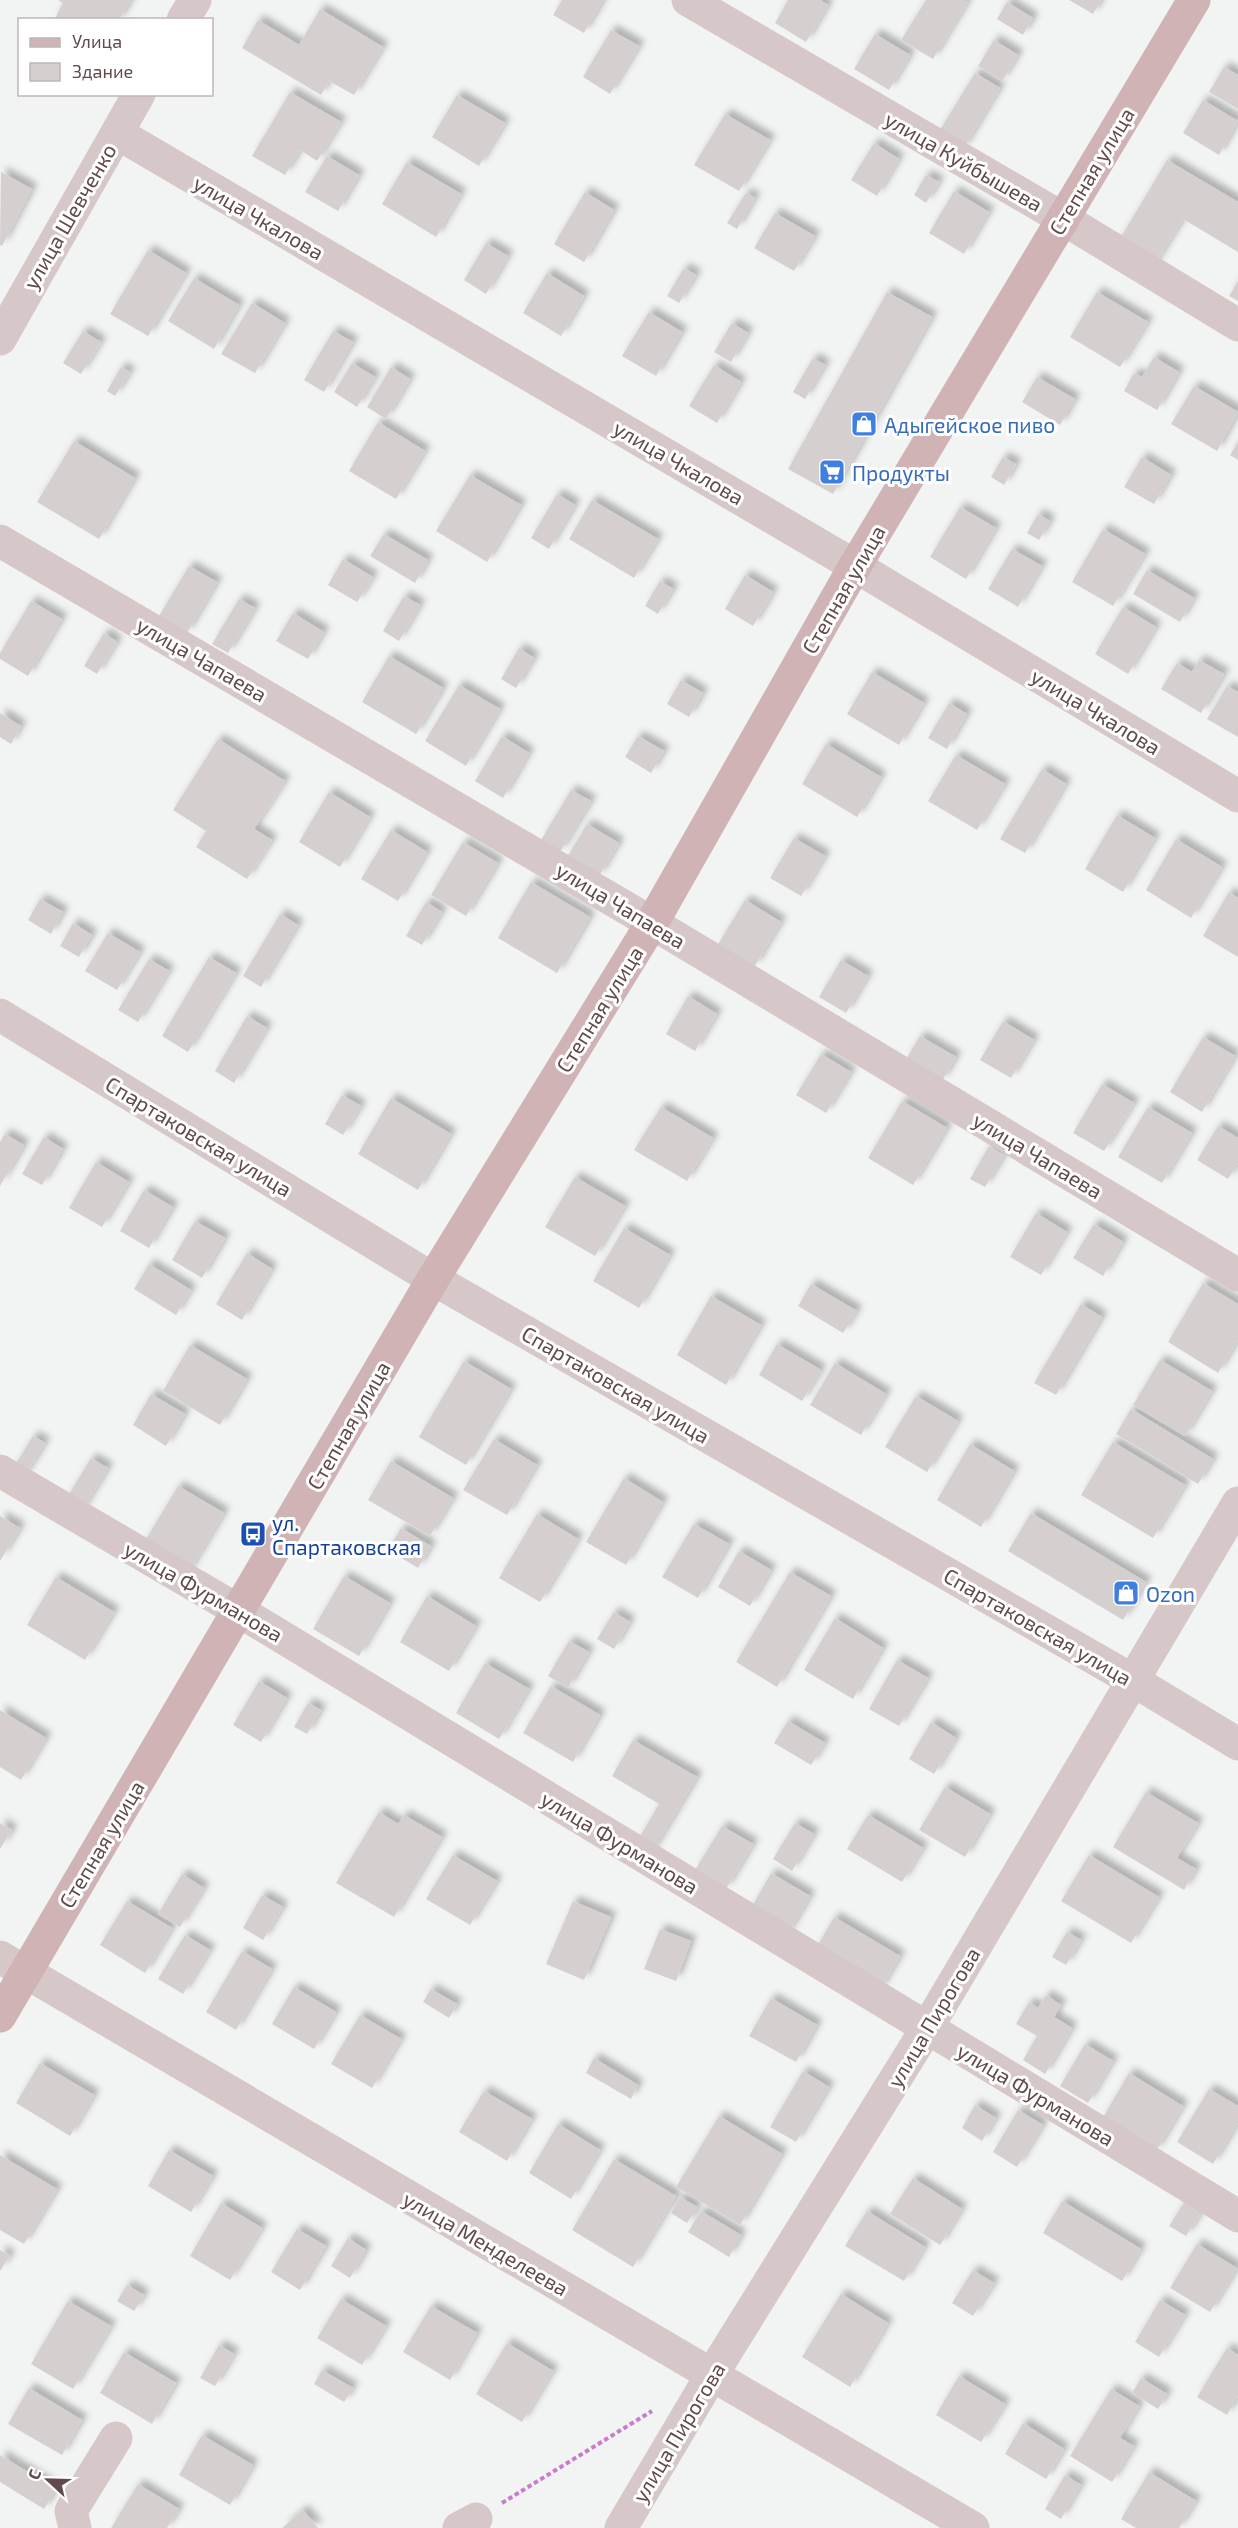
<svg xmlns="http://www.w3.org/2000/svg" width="1238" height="2528" viewBox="0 0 1238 2528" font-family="'Exo 2',sans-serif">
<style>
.building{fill:#d6cfd0;filter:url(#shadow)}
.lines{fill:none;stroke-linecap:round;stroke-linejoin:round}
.path{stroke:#c97bcd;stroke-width:4;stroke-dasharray:4.5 3;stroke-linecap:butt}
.minor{stroke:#d6c7c8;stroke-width:33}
.major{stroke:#d0b3b5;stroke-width:33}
.labels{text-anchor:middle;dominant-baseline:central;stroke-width:6;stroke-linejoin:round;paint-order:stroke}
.street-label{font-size:21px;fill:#604a4c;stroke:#fff}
.shop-label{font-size:21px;fill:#366cbe;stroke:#fff;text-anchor:start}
.transit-label{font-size:21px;fill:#164399;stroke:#fff;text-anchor:start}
</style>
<defs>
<filter id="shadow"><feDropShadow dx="5.5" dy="-5.5" stdDeviation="3" flood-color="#0004"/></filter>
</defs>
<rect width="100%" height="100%" fill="#f2f4f3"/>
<g class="building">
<polygon points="58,0 131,0 119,20 54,20 63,3"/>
<polygon points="562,0 603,0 584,33 553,15"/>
<polygon points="788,0 820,0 828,5 806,42 775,23"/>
<polygon points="926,0 968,1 933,59 901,40"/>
<polygon points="1069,0 1101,0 1093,14"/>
<polygon points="1007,2 1033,18 1023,35 997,19"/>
<polygon points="320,9 383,47 354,95 329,81 321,95 242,48 258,20 299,45"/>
<polygon points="611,30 639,46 610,94 583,77"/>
<polygon points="875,34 910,55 889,90 854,69"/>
<polygon points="994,40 1018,55 1002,81 978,66"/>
<polygon points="1224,67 1238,75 1238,109 1209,92"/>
<polygon points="975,73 1000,88 963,149 938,133"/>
<polygon points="290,92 341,122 317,161 300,150 285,175 252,156"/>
<polygon points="457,95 505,123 479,166 432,137"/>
<polygon points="1203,100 1238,121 1219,155 1183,133"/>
<polygon points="725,114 770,140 739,191 694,165"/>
<polygon points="874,143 899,159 877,196 851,180"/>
<polygon points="327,156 359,175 338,211 305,192"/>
<polygon points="1167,160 1238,202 1238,252 1183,219 1152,269 1115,247"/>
<polygon points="407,162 461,194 436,237 382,204"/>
<polygon points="1,172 32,189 2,246 0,245"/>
<polygon points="926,175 939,182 926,203 914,195"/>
<polygon points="954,191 989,212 964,254 929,233"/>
<polygon points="585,192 614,210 584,262 554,244"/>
<polygon points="746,193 755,198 737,229 727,223"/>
<polygon points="775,213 815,236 794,271 754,248"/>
<polygon points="486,243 508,256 486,294 464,280"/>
<polygon points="148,250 186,273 148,336 110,314"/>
<polygon points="684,268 696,275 679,303 667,296"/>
<polygon points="547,273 584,296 561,336 523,313"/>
<polygon points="194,278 239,305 214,349 168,321"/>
<polygon points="1238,281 1238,301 1229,296"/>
<polygon points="887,292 932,317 833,494 788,469"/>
<polygon points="1097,292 1148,322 1120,367 1070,337"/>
<polygon points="252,303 285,323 255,373 221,354"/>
<polygon points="649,312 682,332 656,376 622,356"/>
<polygon points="732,323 748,333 731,362 714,352"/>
<polygon points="83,331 101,342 81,374 63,363"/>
<polygon points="333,331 353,342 324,392 304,380"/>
<polygon points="1154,357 1179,372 1157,410 1124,391 1134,373 1142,377"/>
<polygon points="813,358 825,365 805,399 793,392"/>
<polygon points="352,363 375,377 357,407 334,392"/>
<polygon points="714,365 741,382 717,423 689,406"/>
<polygon points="121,367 130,372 115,396 107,391"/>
<polygon points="391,367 410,379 386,419 367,407"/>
<polygon points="1037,377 1075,399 1060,425 1022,402"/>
<polygon points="1194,386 1238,412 1217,451 1171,424"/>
<polygon points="378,422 425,451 396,499 349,471"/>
<polygon points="74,441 135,478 99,539 37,502"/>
<polygon points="1238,442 1238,460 1230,455"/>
<polygon points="1003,457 1016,464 1004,485 991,477"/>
<polygon points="1142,457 1171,475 1154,504 1124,487"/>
<polygon points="470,475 521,505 487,562 436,531"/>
<polygon points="557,494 575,505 549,549 531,538"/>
<polygon points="592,500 658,539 634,578 569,539"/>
<polygon points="960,507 996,528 966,579 930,557"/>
<polygon points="1038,514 1050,521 1039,540 1027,533"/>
<polygon points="1103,529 1145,554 1113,606 1072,582"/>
<polygon points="384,534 428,560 415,583 370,556"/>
<polygon points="1012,549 1042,566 1018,607 988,589"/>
<polygon points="343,559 373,577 357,602 328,585"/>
<polygon points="189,566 217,582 187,633 159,616"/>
<polygon points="1147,570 1194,598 1180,622 1133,594"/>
<polygon points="745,575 773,592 753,626 725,609"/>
<polygon points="660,581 673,589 658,614 645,606"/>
<polygon points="404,596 420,605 399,641 383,631"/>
<polygon points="239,599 255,608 228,653 212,644"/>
<polygon points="31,601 62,619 28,676 0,659 0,653"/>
<polygon points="1123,607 1156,627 1128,674 1095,654"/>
<polygon points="293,613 324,632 308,659 276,641"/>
<polygon points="104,633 117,642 97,674 84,666"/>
<polygon points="519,648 534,658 516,688 501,679"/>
<polygon points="389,656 443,688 416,734 362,702"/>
<polygon points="1199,660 1224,674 1201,713 1161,689 1177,663 1192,672"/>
<polygon points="872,672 924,703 899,745 847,714"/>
<polygon points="681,680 703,693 689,717 667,704"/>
<polygon points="459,685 500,709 466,766 425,741"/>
<polygon points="1227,686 1238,692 1238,737 1207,719"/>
<polygon points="949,703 967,714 947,749 928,738"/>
<polygon points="0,713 21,726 11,744 0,737"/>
<polygon points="502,736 529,753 503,798 475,781"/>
<polygon points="638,736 664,751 651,773 625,757"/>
<polygon points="218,739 285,781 254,829 272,840 247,879 196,847 206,831 173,810"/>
<polygon points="826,744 881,777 857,817 802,784"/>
<polygon points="956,755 1005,784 977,830 928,801"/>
<polygon points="1042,769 1066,784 1025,853 1000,839"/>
<polygon points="571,790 591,801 560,852 541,840"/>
<polygon points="329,792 370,817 340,867 299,842"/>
<polygon points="1117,815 1155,838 1123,892 1085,869"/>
<polygon points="587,824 619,843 599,876 567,857"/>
<polygon points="391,830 427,852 398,901 361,879"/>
<polygon points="794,838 825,856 801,896 770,878"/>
<polygon points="1176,839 1222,867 1191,918 1146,890"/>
<polygon points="463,842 498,863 466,916 431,895"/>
<polygon points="531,882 590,917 557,973 498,938"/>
<polygon points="1229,892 1238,898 1238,957 1203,936"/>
<polygon points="40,899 63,912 51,934 28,920"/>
<polygon points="745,900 781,922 755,966 718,944"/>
<polygon points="426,902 442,912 422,945 406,936"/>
<polygon points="280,914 298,925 261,987 243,976"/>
<polygon points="73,923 92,935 79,957 60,946"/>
<polygon points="108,933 140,952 117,990 85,971"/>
<polygon points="209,957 236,973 188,1052 162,1036"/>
<polygon points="149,959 169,971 138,1022 118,1010"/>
<polygon points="841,960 868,976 846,1013 819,997"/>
<polygon points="688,996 717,1014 695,1051 666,1034"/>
<polygon points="247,1016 267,1028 234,1083 215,1071"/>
<polygon points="1003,1021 1034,1040 1011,1078 980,1060"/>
<polygon points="920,1036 956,1057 942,1081 906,1059"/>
<polygon points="1203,1037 1235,1056 1202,1112 1170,1092"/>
<polygon points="821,1054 851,1072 826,1113 796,1095"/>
<polygon points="1102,1084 1134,1103 1104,1151 1073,1133"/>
<polygon points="342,1095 361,1106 343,1135 325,1124"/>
<polygon points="391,1098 451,1134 418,1190 358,1154"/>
<polygon points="902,1101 947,1128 913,1185 868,1158"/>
<polygon points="661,1107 713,1138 687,1181 634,1150"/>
<polygon points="1148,1107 1192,1133 1162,1183 1118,1157"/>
<polygon points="1218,1126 1238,1138 1238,1163 1228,1179 1197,1160"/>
<polygon points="5,1134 24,1145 0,1186 0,1142"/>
<polygon points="44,1137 63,1149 42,1185 22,1174"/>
<polygon points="989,1146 1004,1155 985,1187 970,1179"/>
<polygon points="96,1162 129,1182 102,1227 69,1208"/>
<polygon points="575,1177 625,1206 595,1256 545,1227"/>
<polygon points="144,1190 173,1207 149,1248 120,1231"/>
<polygon points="1036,1213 1067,1232 1041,1275 1010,1257"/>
<polygon points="195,1221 225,1238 202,1278 172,1260"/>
<polygon points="1094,1224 1123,1242 1103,1276 1073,1258"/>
<polygon points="624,1228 670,1255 639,1308 593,1281"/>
<polygon points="247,1253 272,1269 242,1320 216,1304"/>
<polygon points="149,1264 191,1290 176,1315 134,1289"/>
<polygon points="1203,1283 1238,1304 1238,1340 1218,1373 1168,1342"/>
<polygon points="811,1284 857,1311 843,1333 798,1306"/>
<polygon points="711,1296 761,1325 726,1385 677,1355"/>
<polygon points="1081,1304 1102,1317 1056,1395 1034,1383"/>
<polygon points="777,1344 821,1370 802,1401 759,1375"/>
<polygon points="190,1345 247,1379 220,1425 163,1391"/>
<polygon points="1160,1360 1212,1391 1185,1436 1133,1405"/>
<polygon points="464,1361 511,1389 466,1465 419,1437"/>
<polygon points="835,1363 886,1394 861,1435 810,1405"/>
<polygon points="151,1394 185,1414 166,1446 133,1425"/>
<polygon points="916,1396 958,1421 927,1472 885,1447"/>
<polygon points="1131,1409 1213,1459 1198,1484 1116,1434"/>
<polygon points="33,1436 45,1443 24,1477 12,1470"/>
<polygon points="494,1439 537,1465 507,1515 463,1490"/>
<polygon points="1113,1442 1185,1485 1153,1538 1081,1495"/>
<polygon points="970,1444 1014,1471 981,1527 937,1500"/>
<polygon points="91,1458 108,1468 82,1511 65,1501"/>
<polygon points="391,1461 453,1498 430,1536 368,1500"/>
<polygon points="624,1478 663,1502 626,1565 586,1542"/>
<polygon points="178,1486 224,1513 188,1573 142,1546"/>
<polygon points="1031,1513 1146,1582 1123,1620 1008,1551"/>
<polygon points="537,1514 578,1539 540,1602 499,1578"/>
<polygon points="0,1516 20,1528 0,1561"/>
<polygon points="694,1524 729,1544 698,1598 662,1577"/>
<polygon points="401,1528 431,1546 418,1568 388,1550"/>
<polygon points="739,1551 771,1570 750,1606 718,1587"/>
<polygon points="790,1572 831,1596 777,1687 736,1662"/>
<polygon points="344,1576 390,1603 359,1656 313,1629"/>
<polygon points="56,1577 114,1612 85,1660 27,1625"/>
<polygon points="427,1596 476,1626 449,1671 400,1642"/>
<polygon points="614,1612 630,1622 614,1649 597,1639"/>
<polygon points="835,1618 883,1648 853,1699 804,1670"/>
<polygon points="569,1641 589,1652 568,1688 548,1676"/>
<polygon points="897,1660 928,1678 899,1726 869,1709"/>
<polygon points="485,1663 529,1689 499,1739 456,1713"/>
<polygon points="259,1681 287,1698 261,1742 233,1725"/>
<polygon points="551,1686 600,1715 573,1762 523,1733"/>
<polygon points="308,1703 321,1710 307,1734 294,1727"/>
<polygon points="0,1710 46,1738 21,1780 0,1767"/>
<polygon points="788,1721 825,1743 811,1765 774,1743"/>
<polygon points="931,1722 956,1738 934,1774 909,1759"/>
<polygon points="633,1740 697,1777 651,1854 635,1845 659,1804 612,1776"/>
<polygon points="945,1787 990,1814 965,1857 919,1830"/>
<polygon points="1146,1792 1198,1823 1177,1858 1196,1869 1184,1890 1113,1847"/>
<polygon points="379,1812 398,1824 404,1815 442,1837 394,1917 336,1883"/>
<polygon points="868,1815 923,1848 902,1882 847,1849"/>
<polygon points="0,1823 12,1830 0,1849"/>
<polygon points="795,1823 814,1834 792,1871 773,1859"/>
<polygon points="722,1826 753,1844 726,1889 695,1870"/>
<polygon points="453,1855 497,1881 470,1925 426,1899"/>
<polygon points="1089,1855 1159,1897 1131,1943 1061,1901"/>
<polygon points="771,1873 810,1896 787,1935 749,1912"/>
<polygon points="182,1874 204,1888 180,1927 158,1914"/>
<polygon points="262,1895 283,1907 263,1940 243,1928"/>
<polygon points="127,1901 172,1928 145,1973 100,1945"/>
<polygon points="573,1901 611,1917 584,1980 546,1964"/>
<polygon points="834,1917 900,1956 880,1990 815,1950"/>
<polygon points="660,1929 691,1941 676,1981 644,1969"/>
<polygon points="1067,1932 1081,1940 1066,1965 1052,1957"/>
<polygon points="185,1935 210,1950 183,1994 158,1979"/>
<polygon points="242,1951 272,1969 236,2030 206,2012"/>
<polygon points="294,1987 336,2012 314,2049 272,2024"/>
<polygon points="431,1989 457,2004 449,2018 423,2002"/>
<polygon points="1046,1995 1061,2005 1054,2017 1072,2028 1045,2074 1023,2060 1037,2036 1016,2024 1029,2002 1038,2008"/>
<polygon points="771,1998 817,2025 796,2062 749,2036"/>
<polygon points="360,2015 401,2039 372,2088 331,2064"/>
<polygon points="1085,2044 1113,2061 1088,2103 1060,2086"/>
<polygon points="594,2058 638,2085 631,2099 586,2073"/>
<polygon points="40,2063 94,2095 70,2136 16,2103"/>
<polygon points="803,2071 829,2087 796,2142 770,2127"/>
<polygon points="1129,2073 1183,2106 1156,2151 1102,2119"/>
<polygon points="1209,2089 1238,2106 1238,2123 1213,2164 1177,2142"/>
<polygon points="484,2091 532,2119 507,2161 459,2132"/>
<polygon points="975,2105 996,2118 982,2141 962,2128"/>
<polygon points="1018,2110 1043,2125 1017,2167 993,2152"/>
<polygon points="719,2116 782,2154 740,2225 676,2187"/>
<polygon points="558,2124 600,2150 571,2199 529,2173"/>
<polygon points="169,2150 213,2176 191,2212 148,2186"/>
<polygon points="0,2155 57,2189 24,2244 0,2230"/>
<polygon points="614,2159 676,2196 633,2267 572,2230"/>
<polygon points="913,2178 962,2209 940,2245 890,2214"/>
<polygon points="680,2197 697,2207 687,2223 671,2213"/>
<polygon points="1062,2201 1141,2249 1122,2281 1043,2233"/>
<polygon points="1185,2201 1202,2211 1186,2236 1169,2226"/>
<polygon points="221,2203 262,2228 230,2280 190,2256"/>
<polygon points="701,2211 741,2235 729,2257 688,2232"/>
<polygon points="867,2211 925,2247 904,2281 845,2246"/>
<polygon points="297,2229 326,2246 300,2290 271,2272"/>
<polygon points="348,2238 366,2250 350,2278 331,2266"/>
<polygon points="1197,2244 1237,2268 1210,2312 1170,2288"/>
<polygon points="0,2250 10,2256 0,2271"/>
<polygon points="973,2270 994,2283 973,2316 952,2303"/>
<polygon points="127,2285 144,2295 134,2311 117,2301"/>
<polygon points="841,2294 888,2323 850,2387 802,2357"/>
<polygon points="341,2299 386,2326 362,2365 317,2338"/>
<polygon points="1160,2300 1185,2315 1159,2357 1135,2342"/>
<polygon points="68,2301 111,2326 73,2389 31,2364"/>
<polygon points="431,2306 477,2333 450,2380 403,2352"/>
<polygon points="507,2343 553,2371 522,2422 476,2394"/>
<polygon points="219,2345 234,2354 215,2386 200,2378"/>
<polygon points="1227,2348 1238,2355 1238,2396 1227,2415 1197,2397"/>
<polygon points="124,2352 176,2383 152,2424 100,2393"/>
<polygon points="322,2370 353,2388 344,2402 314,2384"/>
<polygon points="959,2376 1005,2404 981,2442 936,2415"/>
<polygon points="1141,2378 1167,2394 1158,2409 1132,2393"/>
<polygon points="29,2388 82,2420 62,2455 8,2424"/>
<polygon points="1111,2389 1139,2406 1120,2438 1134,2446 1112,2482 1070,2456"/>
<polygon points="1023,2423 1064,2449 1046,2479 1005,2454"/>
<polygon points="202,2435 253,2465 230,2505 179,2475"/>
<polygon points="0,2455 56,2489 44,2509 0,2482"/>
<polygon points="1149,2472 1196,2501 1179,2528 1136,2528 1121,2519"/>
<polygon points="1065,2475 1081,2485 1061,2519 1045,2509"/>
<polygon points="138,2484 179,2509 167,2528 111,2528"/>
<polygon points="303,2510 318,2528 282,2528"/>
</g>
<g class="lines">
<polyline class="path" points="502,2503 652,2411"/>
<g class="minor">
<polyline points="688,0 1062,218 1238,325"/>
<polyline points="183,20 195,0"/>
<polyline points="117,133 855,566 1238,796"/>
<polyline points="0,339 139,94"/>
<polyline points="0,541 652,923 1238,1275"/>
<polyline points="0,1015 433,1279 1134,1681 1238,1744"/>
<polyline points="0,1471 239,1611 1238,2216"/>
<polyline points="0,1957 973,2528"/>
<polyline points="75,2528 71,2511 116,2438"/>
<polyline points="459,2528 476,2519"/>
<polyline points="621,2528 711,2376 927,2028 1238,1503"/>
</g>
<polyline class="major" points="0,2016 433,1279 652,923 855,566 1194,0"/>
</g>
<defs>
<symbol id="shop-square" viewBox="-11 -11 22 22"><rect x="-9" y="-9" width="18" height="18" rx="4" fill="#3f7fe0" stroke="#fff"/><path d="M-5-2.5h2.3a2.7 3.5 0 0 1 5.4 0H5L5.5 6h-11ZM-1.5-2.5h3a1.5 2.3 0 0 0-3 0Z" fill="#fff"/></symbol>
<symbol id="supermarket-square" viewBox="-11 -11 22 22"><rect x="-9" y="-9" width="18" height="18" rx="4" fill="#3f7fe0" stroke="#fff"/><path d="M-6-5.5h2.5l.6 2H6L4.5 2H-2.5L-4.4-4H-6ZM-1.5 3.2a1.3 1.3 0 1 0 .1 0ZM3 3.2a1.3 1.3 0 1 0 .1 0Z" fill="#fff"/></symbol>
<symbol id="bus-square" viewBox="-11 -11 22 22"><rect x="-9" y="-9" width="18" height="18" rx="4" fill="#1a4fb4" stroke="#fff"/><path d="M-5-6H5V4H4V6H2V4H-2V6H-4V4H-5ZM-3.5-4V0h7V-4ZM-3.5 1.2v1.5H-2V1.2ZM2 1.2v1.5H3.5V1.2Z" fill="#fff"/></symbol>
</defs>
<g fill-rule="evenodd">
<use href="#shop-square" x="849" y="409" width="30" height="30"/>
<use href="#supermarket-square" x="817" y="457" width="30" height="30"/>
<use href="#bus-square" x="238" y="1519" width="30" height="30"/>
<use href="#shop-square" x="1111" y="1578" width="30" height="30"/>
</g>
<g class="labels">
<g class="street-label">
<text transform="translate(964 161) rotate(30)">улица Куйбышева</text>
<text transform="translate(1091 171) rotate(-59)">Степная улица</text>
<text transform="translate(69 216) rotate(-60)">улица Шевченко</text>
<text transform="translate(259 217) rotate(30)">улица Чкалова</text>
<text transform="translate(679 462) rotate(30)">улица Чкалова</text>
<text transform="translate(843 589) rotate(-60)">Степная улица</text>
<text transform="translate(202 659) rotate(30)">улица Чапаева</text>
<text transform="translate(1096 711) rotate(31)">улица Чкалова</text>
<text transform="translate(621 905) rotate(31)">улица Чапаева</text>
<text transform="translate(599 1009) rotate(-58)">Степная улица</text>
<text transform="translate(199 1136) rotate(31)">Спартаковская улица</text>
<text transform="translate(1038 1155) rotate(31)">улица Чапаева</text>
<text transform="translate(616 1384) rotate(30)">Спартаковская улица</text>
<text transform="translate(348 1425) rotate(-60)">Степная улица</text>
<text transform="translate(204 1591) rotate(30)">улица Фурманова</text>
<text transform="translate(1038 1626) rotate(30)">Спартаковская улица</text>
<text transform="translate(620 1842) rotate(31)">улица Фурманова</text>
<text transform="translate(101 1844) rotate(-59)">Степная улица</text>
<text transform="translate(933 2017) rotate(-59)">улица Пирогова</text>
<text transform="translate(1036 2094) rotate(31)">улица Фурманова</text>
<text transform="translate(486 2243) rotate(30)">улица Менделеева</text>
<text transform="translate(678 2432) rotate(-59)">улица Пирогова</text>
</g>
<g class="shop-label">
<text x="884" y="424">Адыгейское пиво</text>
<text x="852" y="472">Продукты</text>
<text x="1146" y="1593">Ozon</text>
</g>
<g class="transit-label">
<text x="272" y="1522">ул.<tspan x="272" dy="24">Спартаковская</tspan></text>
</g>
</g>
<rect x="18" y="18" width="195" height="78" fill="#ffffff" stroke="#bfb7b7" stroke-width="1.5"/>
<rect x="30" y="38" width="30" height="9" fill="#d0b3b5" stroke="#bfb7b7" stroke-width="1.5"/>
<text x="72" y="48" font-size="18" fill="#604a4c">Улица</text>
<rect x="30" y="63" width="30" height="18" fill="#d6cfd0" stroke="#bfb7b7" stroke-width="1.5"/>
<text x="72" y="78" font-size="18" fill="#604a4c">Здание</text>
<g transform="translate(48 2480) rotate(292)" stroke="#ffffff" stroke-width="4.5" paint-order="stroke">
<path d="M0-4.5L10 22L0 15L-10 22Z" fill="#604a4c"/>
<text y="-9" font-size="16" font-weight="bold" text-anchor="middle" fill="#604a4c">С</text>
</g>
</svg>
